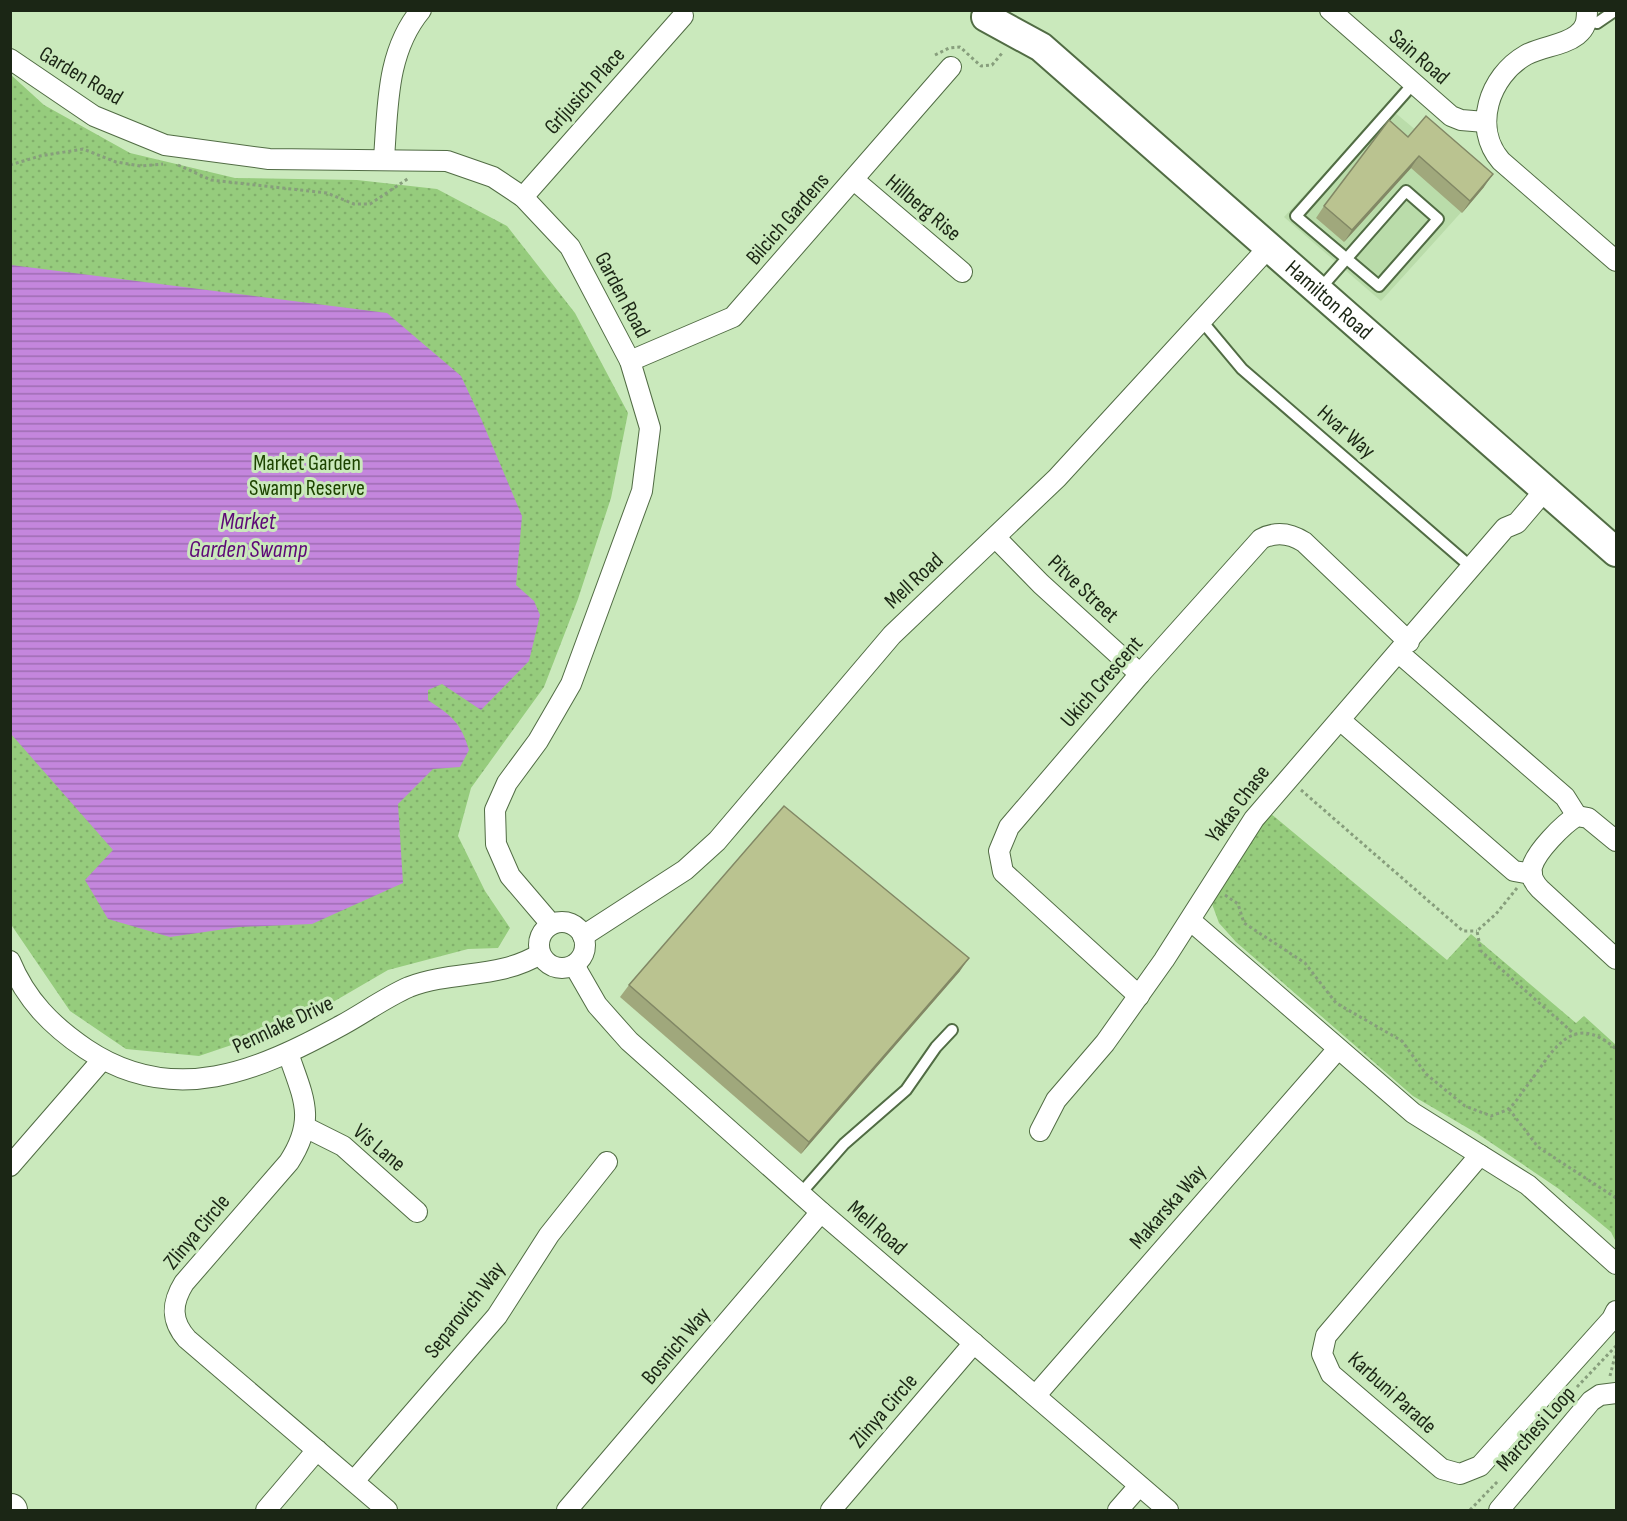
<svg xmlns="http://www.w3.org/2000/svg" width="1627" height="1521" viewBox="0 0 1627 1521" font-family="'Sofia Sans Condensed',sans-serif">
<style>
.built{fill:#badcaa}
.grass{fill:url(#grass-dots)}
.water{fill:url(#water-rules)}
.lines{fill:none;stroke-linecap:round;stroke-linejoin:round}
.service-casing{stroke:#516c44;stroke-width:14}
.minor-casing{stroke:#516c44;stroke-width:22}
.secondary-casing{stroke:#516c44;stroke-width:32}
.primary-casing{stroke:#516c44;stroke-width:34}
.path{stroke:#879e7c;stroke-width:3;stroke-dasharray:3 3;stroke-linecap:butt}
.service{stroke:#fff;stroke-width:10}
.minor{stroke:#fff;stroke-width:20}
.secondary{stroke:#fff;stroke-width:28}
.primary{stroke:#fff;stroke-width:32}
.wall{fill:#a0a87c}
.shaded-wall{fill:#828865}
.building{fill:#bac390;stroke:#828865;stroke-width:1.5}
.labels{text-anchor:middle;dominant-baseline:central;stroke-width:6;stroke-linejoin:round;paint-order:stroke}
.street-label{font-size:22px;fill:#1b2615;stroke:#cae9bc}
.park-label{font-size:22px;fill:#1d4300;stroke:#cae9bc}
.water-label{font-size:24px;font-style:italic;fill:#5e0977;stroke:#cae9bc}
</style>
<defs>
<pattern id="grass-dots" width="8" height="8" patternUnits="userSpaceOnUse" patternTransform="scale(1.5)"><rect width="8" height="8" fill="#96cc7d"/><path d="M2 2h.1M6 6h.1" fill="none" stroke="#81af6b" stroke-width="1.8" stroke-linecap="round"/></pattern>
<pattern id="water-rules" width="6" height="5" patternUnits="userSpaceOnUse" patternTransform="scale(1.5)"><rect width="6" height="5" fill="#c486dd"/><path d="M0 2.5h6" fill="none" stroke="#9e6db2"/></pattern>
</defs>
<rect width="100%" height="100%" fill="#cae9bc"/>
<polygon class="built" points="1387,106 1484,187 1381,301 1284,217"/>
<g class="grass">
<polygon points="10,74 44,105 130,153 235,178 357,180 437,189 507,226 575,313 628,413 611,498 578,599 544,687 471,788 458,836 485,891 510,928 498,948 468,949 388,970 297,1023 199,1056 126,1049 70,1011 10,923"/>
<polygon points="1270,813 1447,960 1471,934 1576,1023 1584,1016 1616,1045 1616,1242 1611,1232 1559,1189 1478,1134 1413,1096 1236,942 1219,923 1212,904 1238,857"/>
</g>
<path class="water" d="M11,265L387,313L461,376L482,421L522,516L516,585L534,601L540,615L529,661L481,710L442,684L428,690V700C452,716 461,723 469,750L460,767L433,769L398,804L403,883L312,924L239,927L170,937L108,919L85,880L113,850L11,734Z"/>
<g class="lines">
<defs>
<g id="service">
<polyline points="1587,20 1597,23 1616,10"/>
<polyline points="1319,290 1406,191 1438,219 1379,286 1296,216 1413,84"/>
<polyline points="1201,320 1242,369 1471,567"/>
<polyline points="801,1193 844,1144 906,1090 936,1047 952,1030"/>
</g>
<g id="minor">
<polyline points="1330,10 1451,116 1461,120 1485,122"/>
<path d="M1587,10C1587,21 1586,28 1577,35C1563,46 1542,46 1526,55C1489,76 1472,128 1501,161L1616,261"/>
<polyline points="10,59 94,116 165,145 269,159 447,161 493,177 523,197 570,247 630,361 650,428 642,491 571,684 538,741 507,783 495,810 496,844 510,876 551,924"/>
<path d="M384,158C388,107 386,52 421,10"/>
<polyline points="854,180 962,272"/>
<polyline points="523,197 683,16"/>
<polyline points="630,361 733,317 951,67"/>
<polyline points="996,538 1041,584 1140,674"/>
<polyline points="1399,653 1565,797 1577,816"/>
<polyline points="1340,720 1514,871 1532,874"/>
<path d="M1616,841L1588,818L1577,816C1563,824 1536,852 1532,867C1530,876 1534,883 1540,889L1616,959"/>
<polyline points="1191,921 1413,1113 1528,1185 1616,1264"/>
<circle cx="562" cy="945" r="23"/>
<polyline points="583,936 685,870 717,841 892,635 1057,478 1268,248"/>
<path d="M10,961C26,1000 52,1026 86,1049C174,1108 258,1071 342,1025C364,1013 386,997 409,987C454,970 499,979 540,954"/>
<polyline points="574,965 597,1005 629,1041 821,1212 1168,1510"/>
<path d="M1139,996L1003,872L999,851L1009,827L1140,674L1261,539C1276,531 1290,533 1304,542L1409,642"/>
<path d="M288,1053C303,1097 317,1119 289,1162L184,1283C171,1304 171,1321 187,1339L387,1510"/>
<polyline points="305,1127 343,1146 417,1212"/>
<polyline points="1040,1131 1056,1100 1105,1043 1164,960 1254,819 1505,528 1517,523 1545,490"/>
<polyline points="1480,1155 1326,1336 1322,1354 1331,1374 1442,1469 1460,1474 1480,1466 1612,1319 1616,1311"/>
<polyline points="10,1166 102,1060"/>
<polyline points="1036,1395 1337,1050"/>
<polyline points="354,1481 497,1316 549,1235 607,1162"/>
<polyline points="266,1510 317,1450"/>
<polyline points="567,1510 821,1212"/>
<polyline points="831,1510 974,1343"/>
<polyline points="1118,1510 1139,1486"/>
<polyline points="1499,1510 1591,1401 1600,1395 1616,1393"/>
</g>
<g id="secondary">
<path id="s1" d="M986,17L1041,47L1616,552"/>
</g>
<polyline id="primary" points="10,1510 11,1510"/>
</defs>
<use href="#service" class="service-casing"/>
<use href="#minor" class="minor-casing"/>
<use href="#secondary" class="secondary-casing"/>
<use href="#primary" class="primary-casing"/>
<g class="path">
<polyline points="935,55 949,48 960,47 981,66 992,65 1003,52"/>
<polyline points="10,165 40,156 83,149 116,162 140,166 163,164"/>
<polyline points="178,165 211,180 327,193 354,204 370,204 409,178"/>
<polyline points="1301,790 1463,931 1477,931"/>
<polyline points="1517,888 1496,914 1477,931 1481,951 1573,1033"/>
<path d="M1225,895L1238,904L1244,923L1305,963L1336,1003L1402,1041L1426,1074L1465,1106L1491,1116C1496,1114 1503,1112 1508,1109C1514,1105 1519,1097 1523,1091C1552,1055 1569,1008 1616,1049"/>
<polyline points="1509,1109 1538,1147 1616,1198"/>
<polyline points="1610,1376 1616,1352"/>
<polyline points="1577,1387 1616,1346"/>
<polyline points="1506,1472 1518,1452"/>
<polyline points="1470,1510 1498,1481"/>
</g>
<use href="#service" class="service"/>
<use href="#minor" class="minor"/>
<use href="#secondary" class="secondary"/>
<use href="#primary" class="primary"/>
</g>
<g class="wall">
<polygon points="1408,137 1484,187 1462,213 1411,168 1344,242 1316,218 1324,206"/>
<polygon points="960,971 801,1154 620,997 629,985"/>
</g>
<g class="shaded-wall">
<polygon points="1419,156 1411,168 1344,242 1352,230"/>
<polygon points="1493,174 1484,187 1462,213 1470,201"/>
<polygon points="969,958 960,971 801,1154 809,1142"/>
</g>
<g class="building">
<polygon points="1426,116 1493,174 1470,201 1419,156 1352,230 1324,206 1389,120 1408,137"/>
<polygon points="784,806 969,958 809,1142 629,985"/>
</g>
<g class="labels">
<g class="street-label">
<text transform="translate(1419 57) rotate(41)">Sain Road</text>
<text transform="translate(81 76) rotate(31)">Garden Road</text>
<text transform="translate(585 91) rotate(-48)">Grljusich Place</text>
<text transform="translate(923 208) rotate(40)">Hillberg Rise</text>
<text transform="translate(788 219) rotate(-49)">Bilcich Gardens</text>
<text transform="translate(622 295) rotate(62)">Garden Road</text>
<text stroke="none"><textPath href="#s1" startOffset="446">Hamilton Road</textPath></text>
<text transform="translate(1346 432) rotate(41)">Hvar Way</text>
<text transform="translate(914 581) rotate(-43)">Mell Road</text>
<text transform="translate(1083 589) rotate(43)">Pitve Street</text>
<text transform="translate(1102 682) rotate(-49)">Ukich Crescent</text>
<text transform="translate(1238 804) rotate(-53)">Yakas Chase</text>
<text transform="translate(283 1025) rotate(-25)">Pennlake Drive</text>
<text transform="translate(379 1148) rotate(40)">Vis Lane</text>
<text transform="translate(1168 1207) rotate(-49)">Makarska Way</text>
<text transform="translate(877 1228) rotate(41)">Mell Road</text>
<text transform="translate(197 1232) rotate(-50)">Zlinya Circle</text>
<text transform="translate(465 1310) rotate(-52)">Separovich Way</text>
<text transform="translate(676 1346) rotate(-50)">Bosnich Way</text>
<text transform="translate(1392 1393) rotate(42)">Karbuni Parade</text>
<text transform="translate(884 1411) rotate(-49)">Zlinya Circle</text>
<text transform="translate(1536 1429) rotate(-48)">Marchesi Loop</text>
</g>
<g class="park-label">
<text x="307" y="463">Market Garden<tspan x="307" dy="25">Swamp Reserve</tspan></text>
</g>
<g class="water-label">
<text x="248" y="521">Market<tspan x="248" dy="28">Garden Swamp</tspan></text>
</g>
</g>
<rect width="1627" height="1521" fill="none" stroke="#1b2615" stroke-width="24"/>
</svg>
